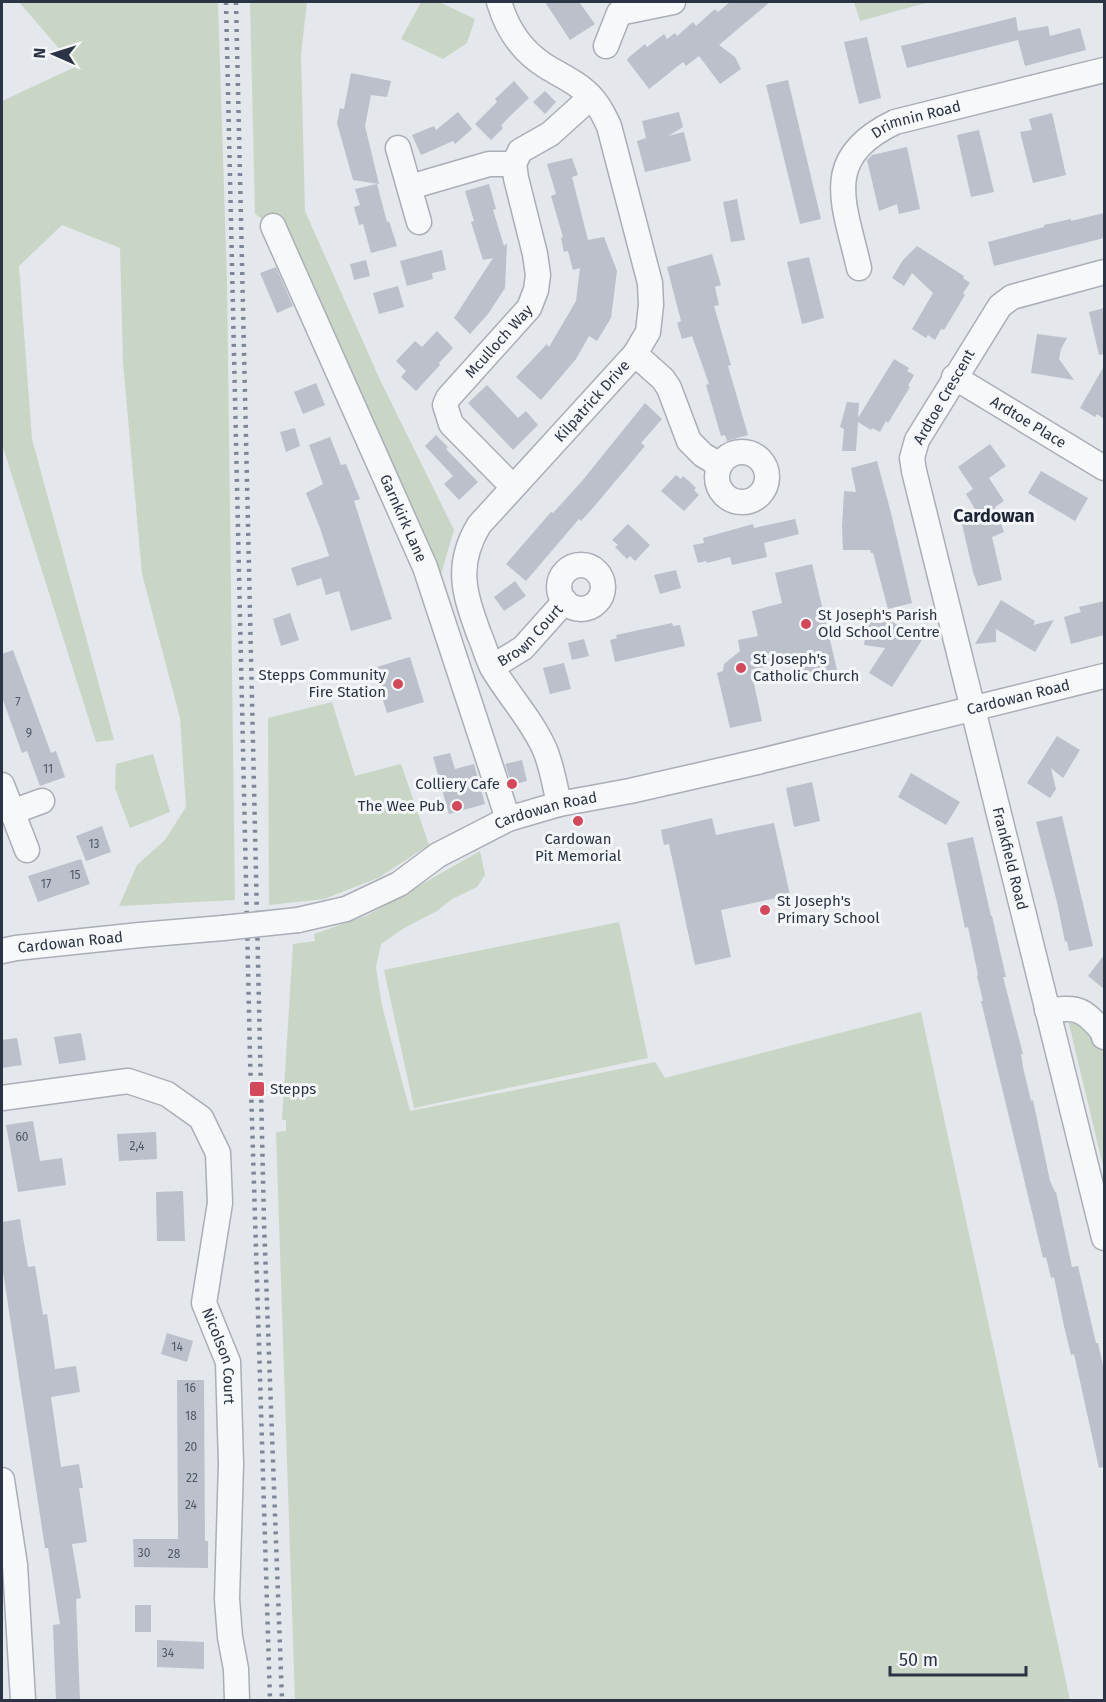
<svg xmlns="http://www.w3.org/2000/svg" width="1106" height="1702" viewBox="0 0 1106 1702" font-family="'Fira Sans',sans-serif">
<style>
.green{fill:#c9d6c5}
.building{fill:#bbc0ca}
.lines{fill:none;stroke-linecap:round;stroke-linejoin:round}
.minor-casing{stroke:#a9aeb7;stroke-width:27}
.minor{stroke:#f7f8fa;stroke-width:24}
.rail{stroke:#7d8696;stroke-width:4.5;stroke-dasharray:3 6;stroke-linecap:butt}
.minor-bridge-casing{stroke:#a9aeb7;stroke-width:27;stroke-linecap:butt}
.minor-bridge{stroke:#f7f8fa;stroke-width:24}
.poi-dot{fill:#d1495b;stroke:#f4f6f9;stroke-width:2}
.labels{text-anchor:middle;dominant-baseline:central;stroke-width:6;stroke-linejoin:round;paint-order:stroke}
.number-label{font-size:12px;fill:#4f5766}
.street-label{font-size:15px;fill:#2b3445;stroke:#f4f6f9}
.poi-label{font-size:15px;fill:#2b3445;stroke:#f4f6f9;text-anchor:start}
.quarter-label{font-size:18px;font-weight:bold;fill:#1d2536;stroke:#f4f6f9}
</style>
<rect width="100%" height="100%" fill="#e4e7ec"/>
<g class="green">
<polygon points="19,2 218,2 227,282 235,900 119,906 137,865 165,840 186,807 180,718 142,574 123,363 120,248 62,225 19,266 32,439 114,740 96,742 2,444 2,101 75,67"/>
<polygon points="250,2 307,2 301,54 305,211 381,382 454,530 439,581 271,225 255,214"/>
<polygon points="421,2 439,2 475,19 467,43 443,59 401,39"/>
<polygon points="854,2 929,2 860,21"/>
<polygon points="332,702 355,776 401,764 429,845 378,878 324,899 269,905 268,718"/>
<polygon points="153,754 170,812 130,828 115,788 116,764"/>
<polygon points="480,851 485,875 477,887 452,899 437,911 404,928 381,944 376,967 382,1006 410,1111 655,1062 665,1078 921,1012 1070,1700 295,1700 276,1132 286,1131 286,1120 282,1120 293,944 315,941 314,934 366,916"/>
<polygon points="619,922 648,1058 414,1108 384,970"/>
<polygon points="1074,1017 1102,1040 1104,1050 1104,1170 1068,1020"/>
</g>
<g class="building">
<polygon points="545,2 579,2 595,24 570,40"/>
<polygon points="730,2 770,2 719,45 735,57 741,69 720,84 699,56 686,66 683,62 649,89 627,60 628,58 645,44 647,47 664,34 667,39 675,33 677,36 693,22 696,26 715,9 718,12"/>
<polygon points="1016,17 1018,31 1048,26 1050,36 1080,28 1086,50 1025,66 1018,40 907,68 901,46"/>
<polygon points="867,37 881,98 859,104 844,42"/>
<polygon points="351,73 391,81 387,97 371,95 365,126 379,184 353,180 337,123 340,108 344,109"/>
<polygon points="788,80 821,219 800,224 766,85"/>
<polygon points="514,81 529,98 506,120 501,126 503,128 491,140 475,124 497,102 495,99"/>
<polygon points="545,91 556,102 545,114 533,102"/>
<polygon points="458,112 472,129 455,144 453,141 421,155 412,135 434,126 436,130"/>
<polygon points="679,112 683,127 668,136 684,132 691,161 645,172 637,141 646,138 642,121"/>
<polygon points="1052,113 1066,175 1033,183 1020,132 1032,130 1029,119"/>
<polygon points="979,130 994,192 971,197 957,135"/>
<polygon points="907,147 920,209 899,214 897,204 879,211 867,160 872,155"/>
<polygon points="572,158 578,175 572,177 588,240 604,237 617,271 611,318 597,341 589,336 576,359 541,400 516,377 547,344 549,347 576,301 580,268 573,270 568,251 564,252 561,238 563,237 551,196 556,194 547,164"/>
<polygon points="377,184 387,222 389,221 397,246 371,253 363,224 359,225 354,207 360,205 355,189"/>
<polygon points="489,184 496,209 493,210 504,246 507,243 505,288 488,314 470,334 454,318 493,258 483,260 471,222 474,221 465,191"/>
<polygon points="737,199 745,240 731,242 723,202"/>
<polygon points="1104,213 1104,238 994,266 988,242 1044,227 1044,225 1071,219 1071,221"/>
<polygon points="917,246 964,276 963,278 970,283 963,293 965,295 944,330 941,329 935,340 928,335 926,338 912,329 933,293 912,273 904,286 892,278 903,260"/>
<polygon points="442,250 446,270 432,273 433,279 407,286 400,261"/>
<polygon points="712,254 721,285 715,287 719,305 714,306 731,365 728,366 748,435 727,441 725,435 721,436 706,385 709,384 692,336 682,339 677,323 681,321 667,267"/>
<polygon points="809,257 824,318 802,324 787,262"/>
<polygon points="366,260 370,276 354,280 350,264"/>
<polygon points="276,267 293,306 277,313 260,273"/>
<polygon points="398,286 404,307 379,314 373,293"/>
<polygon points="1104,308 1104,354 1099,355 1089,312"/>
<polygon points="437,331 453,348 439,363 440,365 416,391 401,377 406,371 396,361 415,341 422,347"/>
<polygon points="1037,334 1067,338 1061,349 1059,359 1074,380 1031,373"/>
<polygon points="894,359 909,368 907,371 914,375 908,386 910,387 888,423 886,421 880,432 872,428 871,430 858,422 856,451 842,451 844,429 840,427 847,402 859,403 858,418"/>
<polygon points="1104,366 1104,419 1097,414 1095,417 1080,408"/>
<polygon points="316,383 325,405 303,414 294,392"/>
<polygon points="487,385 518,418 526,411 538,425 513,450 468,403"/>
<polygon points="645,403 662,419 641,443 645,446 592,509 581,521 579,519 526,581 506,564 551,512 553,513 582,481"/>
<polygon points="295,428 300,446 286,452 280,432"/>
<polygon points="436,435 448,447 446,449 478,482 459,500 444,484 453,476 425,446"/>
<polygon points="330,437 341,465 346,464 360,499 354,501 392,619 351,631 339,591 326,595 321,578 297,586 291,568 329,556 320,528 306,493 323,484 309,445"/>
<polygon points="990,444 1006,466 989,478 1004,501 995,507 1004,532 992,537 1002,580 978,586 973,572 962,524 981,519 966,494 973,489 958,467"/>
<polygon points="877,461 891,513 912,603 888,609 873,553 871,553 870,550 843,550 842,527 844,491 856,492 851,468"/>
<polygon points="1041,471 1088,498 1075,521 1028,493"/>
<polygon points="676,475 681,479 683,476 690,482 696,488 694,490 699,495 684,511 661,491"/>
<polygon points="795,519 799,534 764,543 767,557 732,565 730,557 707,563 706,561 698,563 693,545 704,543 703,538 753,524 754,528"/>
<polygon points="628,524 650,545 635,561 630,556 627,559 615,547 618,545 612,540"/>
<polygon points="812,564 838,674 801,683 796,660 751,670 762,721 730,728 717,673 723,671 724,664 740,651 738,640 758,636 752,611 782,603 775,573"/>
<polygon points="676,570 681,588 660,594 654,575"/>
<polygon points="515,581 526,596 504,611 494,597"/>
<polygon points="1001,600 1035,621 1033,625 1054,620 1035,652 996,629 996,642 975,644"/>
<polygon points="1104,601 1104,635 1071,644 1064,617 1081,612 1079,607"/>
<polygon points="870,608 922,640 892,687 869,673 885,648 864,645"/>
<polygon points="290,613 299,640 281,646 273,619"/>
<polygon points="672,623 673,626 680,625 685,646 615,662 610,640 617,638 616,635"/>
<polygon points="584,639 589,656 572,660 568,643"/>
<polygon points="13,650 51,753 56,751 65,777 40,786 27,751 22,753 2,697 2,654"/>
<polygon points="410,657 424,702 387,713 373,668"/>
<polygon points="564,663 571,689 550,694 543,668"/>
<polygon points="1057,736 1080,750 1063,778 1051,768 1056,789 1050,798 1027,783"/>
<polygon points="450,753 455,769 474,764 485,804 449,814 433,757"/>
<polygon points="522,760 527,781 512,785 505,764"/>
<polygon points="911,773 960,802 946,825 898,797"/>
<polygon points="812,782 820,821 794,827 786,788"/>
<polygon points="1062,816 1093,946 1069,951 1067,941 1065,942 1057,902 1036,822"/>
<polygon points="712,818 716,835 774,823 790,895 721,910 731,957 695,965 669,844 664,845 661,830"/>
<polygon points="102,826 111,852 86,861 76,836"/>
<polygon points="973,837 991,916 992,916 1006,977 1003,977 1023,1054 1021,1054 1023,1067 1031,1101 1033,1100 1050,1181 1055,1192 1056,1192 1072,1267 1078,1266 1096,1343 1098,1343 1104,1370 1104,1467 1099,1468 1074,1354 1071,1355 1064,1326 1054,1277 1051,1278 1046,1257 1043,1258 981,1001 983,1001 977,976 978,975 968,927 965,928 947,843"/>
<polygon points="81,859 90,884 38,902 28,876"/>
<polygon points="1104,955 1104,989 1088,976"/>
<polygon points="81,1033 86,1060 59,1064 54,1037"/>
<polygon points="17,1038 22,1065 2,1068 2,1040"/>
<polygon points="33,1121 40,1161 62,1158 66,1185 18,1192 6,1125"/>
<polygon points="156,1132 157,1159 119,1161 117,1134"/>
<polygon points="183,1191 185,1241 157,1241 156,1192"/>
<polygon points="20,1219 28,1267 35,1266 43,1315 47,1314 55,1369 76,1366 80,1392 51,1397 61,1467 79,1464 83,1488 79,1488 87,1542 72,1544 81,1598 76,1599 80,1701 56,1701 53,1625 60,1624 48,1548 45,1548 2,1265 2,1222"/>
<polygon points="167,1333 193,1341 187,1362 161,1354"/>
<polygon points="177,1380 204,1380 205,1541 208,1541 208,1568 134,1567 133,1539 178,1539"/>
<rect x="135" y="1605" width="16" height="27"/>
<polygon points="157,1640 204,1642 204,1669 157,1667"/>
</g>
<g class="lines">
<defs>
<g id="minor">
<path d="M499,2C507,29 522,52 547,67C562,76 580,84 592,98C600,106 604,116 609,126L650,283L651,305L648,332L635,354L479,525C455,565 464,593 479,634C484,645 487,658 493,669C509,696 532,720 545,750C552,767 555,786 559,804"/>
<polyline points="606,46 619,13 673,2"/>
<polyline points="398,148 419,222"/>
<polyline points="410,187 489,164 514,164 520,151 550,134 591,97"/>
<path id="s1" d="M273,226L425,567L508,819"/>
<path id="s2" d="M859,268C844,202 820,158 895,122L1104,70"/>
<path id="s3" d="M1104,272L1012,297L1000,306L917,440L912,458L914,471L1104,1238"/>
<polyline points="635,354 663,379 669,388 689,441 703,455 720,465"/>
<path id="s4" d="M954,377L1104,468"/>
<circle cx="742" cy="477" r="25"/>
<path id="s5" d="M513,487L451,424L445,405L448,398L529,308L536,290L538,275L535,254L516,178L514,164"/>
<circle cx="581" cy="587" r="22"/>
<path id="s6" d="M492,667L523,648L565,601"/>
<polyline points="2,785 27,850"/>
<polyline points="12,812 42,801"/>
<path id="s7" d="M298,920L346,909L399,884L438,855L508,819L559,804L630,791L757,762L1104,676"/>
<path id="s8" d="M2,951L16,948L140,935L223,928"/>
<path d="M1047,1010C1067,1009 1078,1005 1093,1021C1098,1026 1103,1030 1104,1037"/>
<path id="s9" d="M2,1098L128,1081L167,1094L201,1118L218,1153L220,1203L204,1303L228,1362L231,1464L227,1599L230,1637L236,1669L237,1700"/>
<polyline points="2,1480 15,1565 23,1700"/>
</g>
</defs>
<use href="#minor" class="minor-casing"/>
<use href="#minor" class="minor"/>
<g class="rail">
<polyline points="226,2 250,1056 270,1700"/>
<polyline points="236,2 264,1223 282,1700"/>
</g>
<defs>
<polyline id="minor-bridge" points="223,928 298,920"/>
</defs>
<use href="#minor-bridge" class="minor-bridge-casing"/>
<use href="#minor-bridge" class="minor-bridge"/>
</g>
<g class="poi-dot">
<circle cx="806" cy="624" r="6"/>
<circle cx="741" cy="668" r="6"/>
<circle cx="398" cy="684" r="6"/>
<circle cx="512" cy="784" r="6"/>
<circle cx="457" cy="806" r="6"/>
<circle cx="578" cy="821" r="6"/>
<circle cx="765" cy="910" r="6"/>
<rect x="249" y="1081" width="16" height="16" rx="3"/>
</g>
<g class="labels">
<g class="number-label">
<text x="18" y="702">7</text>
<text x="29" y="733">9</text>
<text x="48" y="769">11</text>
<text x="94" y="844">13</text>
<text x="75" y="875">15</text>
<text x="46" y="884">17</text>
<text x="22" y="1137">60</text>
<text x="137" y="1146">2,4</text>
<text x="177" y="1347">14</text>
<text x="190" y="1388">16</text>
<text x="191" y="1416">18</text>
<text x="191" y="1447">20</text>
<text x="192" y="1478">22</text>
<text x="191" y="1505">24</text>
<text x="144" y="1553">30</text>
<text x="174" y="1554">28</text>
<text x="168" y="1653">34</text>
</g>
<g class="street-label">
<text stroke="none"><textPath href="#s2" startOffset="192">Drimnin Road</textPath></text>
<text stroke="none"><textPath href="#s5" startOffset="192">Mculloch Way</textPath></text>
<text transform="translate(944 397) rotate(-60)">Ardtoe Crescent</text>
<text transform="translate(592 401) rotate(-48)">Kilpatrick Drive</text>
<text stroke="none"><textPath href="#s4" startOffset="87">Ardtoe Place</textPath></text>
<text stroke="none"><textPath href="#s1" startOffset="320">Garnkirk Lane</textPath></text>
<text stroke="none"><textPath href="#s6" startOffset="50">Brown Court</textPath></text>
<text stroke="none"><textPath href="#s7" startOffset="760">Cardowan Road</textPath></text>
<text stroke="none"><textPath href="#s7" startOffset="274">Cardowan Road</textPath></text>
<text stroke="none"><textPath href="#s3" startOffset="699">Frankfield Road</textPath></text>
<text stroke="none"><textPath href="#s8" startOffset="69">Cardowan Road</textPath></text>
<text stroke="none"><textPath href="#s9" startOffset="456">Nicolson Court</textPath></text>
</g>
<g class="poi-label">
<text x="818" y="615">St Joseph's Parish<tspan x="818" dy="17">Old School Centre</tspan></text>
<text x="753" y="659">St Joseph's<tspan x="753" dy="17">Catholic Church</tspan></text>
<text x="386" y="675" text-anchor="end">Stepps Community<tspan x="386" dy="17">Fire Station</tspan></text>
<text x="500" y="784" text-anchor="end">Colliery Cafe</text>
<text x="445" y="806" text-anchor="end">The Wee Pub</text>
<text x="578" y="839" text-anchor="middle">Cardowan<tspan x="578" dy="17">Pit Memorial</tspan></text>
<text x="777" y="901">St Joseph's<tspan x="777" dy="17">Primary School</tspan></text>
<text x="270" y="1089">Stepps</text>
</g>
<g class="quarter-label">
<text x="994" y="516">Cardowan</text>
</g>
</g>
<rect width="1106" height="1702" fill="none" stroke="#2b3445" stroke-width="6"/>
<g transform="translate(54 54) rotate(273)" stroke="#f4f6f9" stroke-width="4.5" paint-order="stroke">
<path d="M0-4.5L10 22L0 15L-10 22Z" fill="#2b3445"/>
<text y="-9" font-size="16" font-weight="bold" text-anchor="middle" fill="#2b3445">N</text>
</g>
<path d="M890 1666v9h136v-9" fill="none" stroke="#2b3445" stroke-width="3"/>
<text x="899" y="1666" font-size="18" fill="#2b3445" stroke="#f4f6f9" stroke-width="4.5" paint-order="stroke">50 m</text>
</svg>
